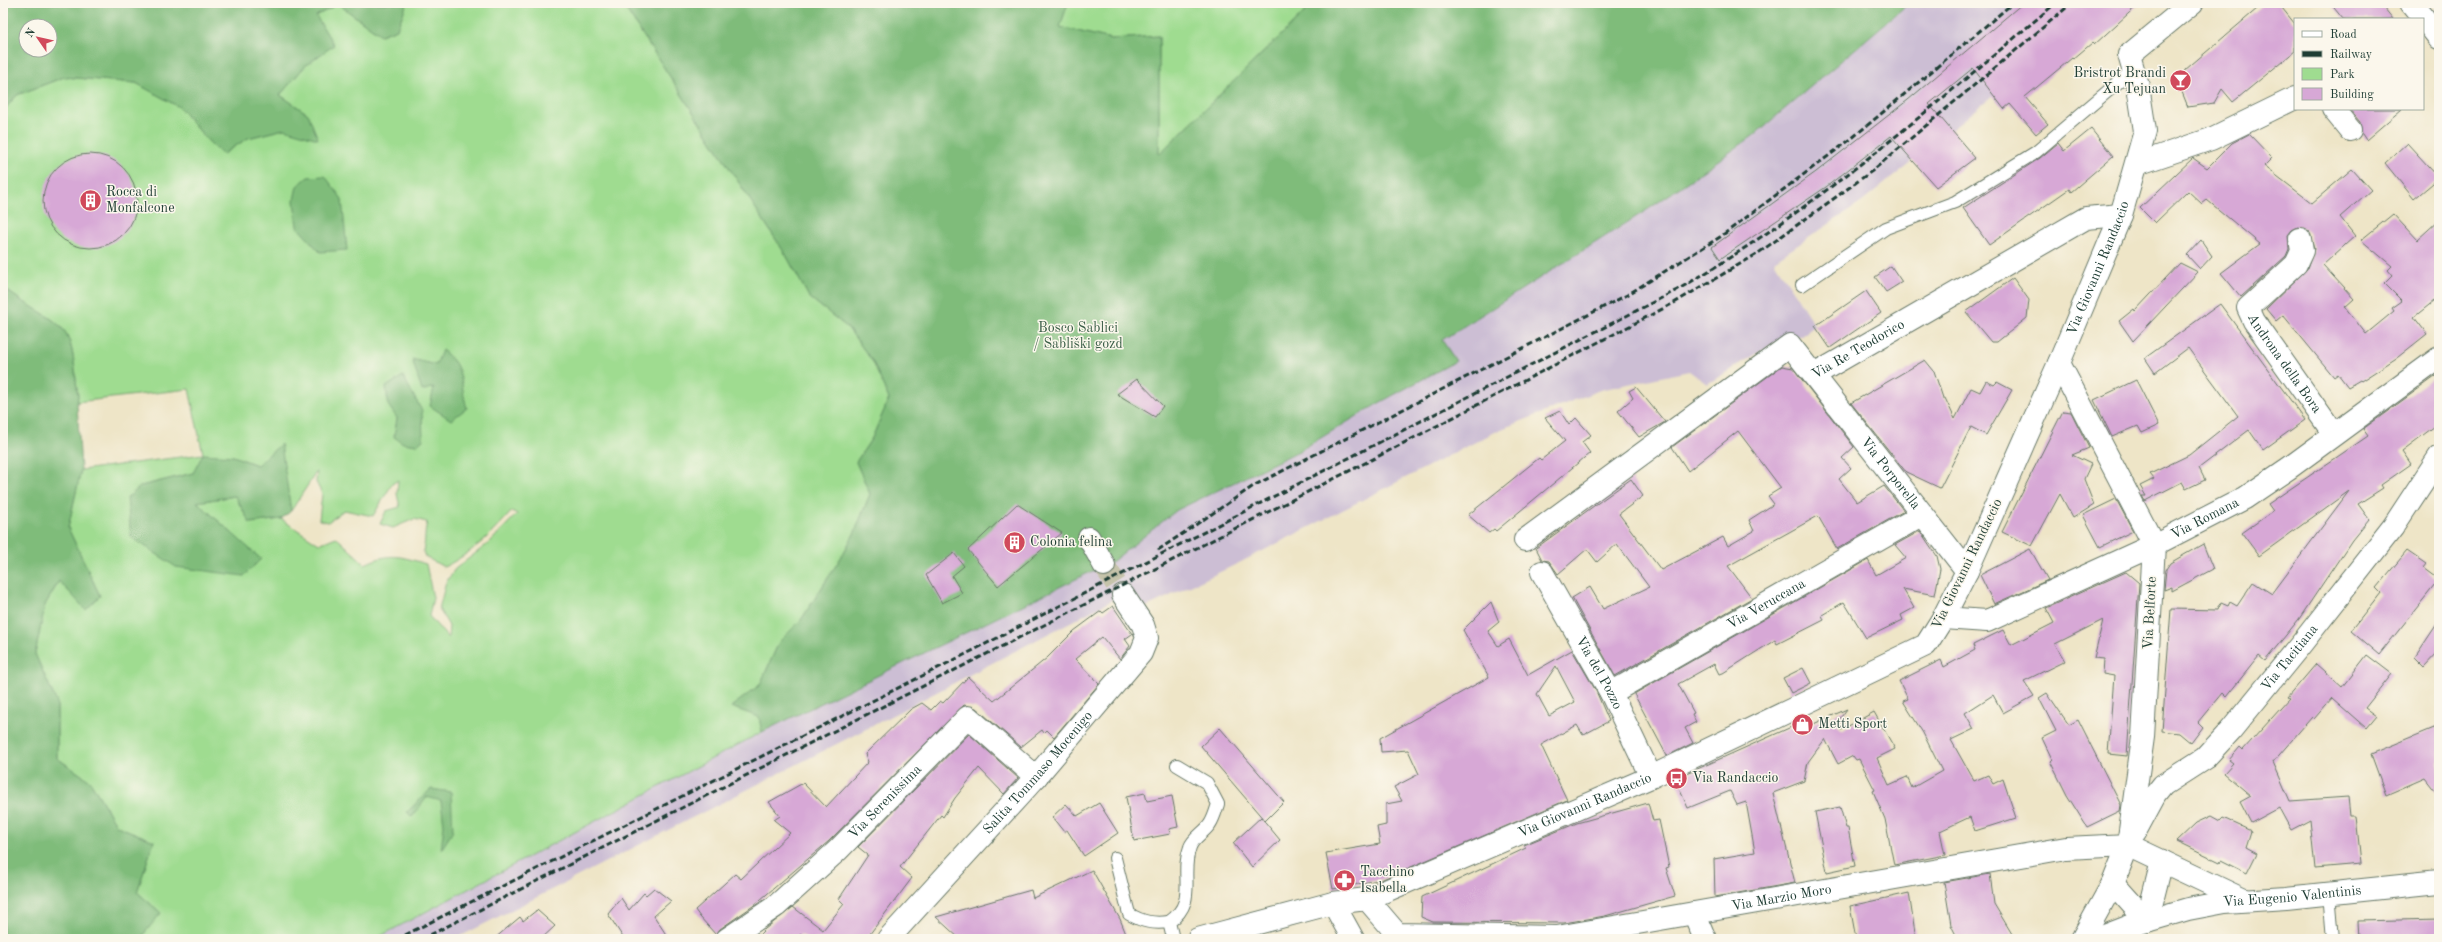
<svg xmlns="http://www.w3.org/2000/svg" width="2442" height="942" viewBox="0 0 2442 942" font-family="'Old Standard TT',serif">
<style>
.industrial{fill:#ccbed4}
.green{fill:#9fdc90;stroke:#5f8c62;fill-rule:evenodd}
.forest{fill:#7fbc7a;stroke:#4f7c57;fill-rule:evenodd}
.building{fill:#d7a8d6;fill-rule:evenodd}
.lines{fill:none;stroke-linecap:round;stroke-linejoin:round}
.minor-tunnel{stroke:#c5c3aa;stroke-width:22;stroke-dasharray:22 11;stroke-linecap:butt}
.service-casing{stroke:#677867;stroke-width:14}
.minor-casing{stroke:#677867;stroke-width:24}
.tertiary-casing{stroke:#677867;stroke-width:24}
.secondary-casing{stroke:#677867;stroke-width:24}
.service{stroke:#fff;stroke-width:12}
.minor{stroke:#fff;stroke-width:22}
.tertiary{stroke:#fff;stroke-width:22}
.secondary{stroke:#fff;stroke-width:22}
.rail{stroke:#1f3d34;stroke-width:3;stroke-dasharray:6 3;stroke-linecap:butt}
.labels{text-anchor:middle;dominant-baseline:central;stroke-width:3;stroke-linejoin:round;paint-order:stroke}
.poi-label{font-size:14px;fill:#1f3d34;stroke:#fbf7ec;text-anchor:start}
.street-label{font-size:14px;fill:#1f3d34;stroke:#fbf7ec}
.park-label{font-size:14px;fill:#395d46;stroke:#fbf7ec}
</style>
<rect width="100%" height="100%" fill="#fbf7ec"/>
<filter id="ink" filterUnits="userSpaceOnUse"><feTurbulence type="fractalNoise" baseFrequency=".025" numOctaves="2"/><feDisplacementMap in="SourceGraphic" scale="8" xChannelSelector="R" yChannelSelector="G"/><feConvolveMatrix kernelMatrix="1 2 1 2 8 2 1 2 1" color-interpolation-filters="sRGB"/></filter>
<filter id="wash" filterUnits="userSpaceOnUse"><feTurbulence type="fractalNoise" baseFrequency=".012" numOctaves="4" result="noise"/><feDisplacementMap in="SourceGraphic" scale="16" xChannelSelector="R" yChannelSelector="G"/><feGaussianBlur stdDeviation="0.9" result="paint"/><feColorMatrix in="noise" values="0 0 0 0 0 0 0 0 0 0 0 0 0 0 0 0 0 1.4 0 .05"/><feComposite in="paint" operator="in"/></filter>
<g filter="url(#wash)">
<rect width="100%" height="100%" fill="#eee5c7"/>
<polygon class="industrial" points="1909,3 2137,3 2116,23 2118,25 2094,45 2091,43 2072,58 2025,97 2048,124 2036,134 2010,104 2004,109 1993,96 1862,202 1774,261 1815,326 1801,336 1786,336 1707,384 1689,371 1600,390 1499,430 1239,563 1142,609 1126,593 866,729 455,939 375,939 762,732 1112,561 1177,510 1299,451 1379,403 1456,361 1442,340 1650,208 1753,136"/>
<g class="green">
<path d="M407,3H622L786,255L809,297L848,328L873,362L889,399L872,438L856,462L870,494L855,532L842,556L801,620L779,642L760,685L731,707L759,717L762,732L375,939H149L142,935L161,913L137,892L154,841L117,826L90,781L57,758V703L35,654L45,605L60,580L100,596L68,528L81,470L203,454L189,389L77,402L78,396C75,378 75,352 67,335C56,315 19,304 3,286V111L17,95L64,77L136,83L179,107L210,143L223,154L248,138L284,129L308,114L280,95L306,65L333,45L316,16L338,4L381,35L397,29ZM233,456L257,465L287,490L291,511L317,471L316,482L322,494L319,520L328,522L344,510L373,516L392,484L398,480L397,494L400,507L386,511L380,524L393,528L414,519L427,522C424,532 426,541 423,551L425,557L444,567C472,553 492,534 512,511L517,514L489,543L455,569L446,582L439,609L449,626L448,638L429,616L433,598L426,564C400,556 390,552 365,564L336,537L319,544L281,519L250,523L235,496L197,502L232,533L141,486L193,473Z"/>
<polygon points="1068,3 1314,3 1159,154 1159,36 1111,39 1060,27"/>
</g>
<g class="forest">
<path d="M3,3H407L397,29L381,35L338,4L316,16L334,45L306,65L280,95L308,114L318,139L284,129L248,138L223,154L210,143L179,107L136,83L64,77L17,95L3,111ZM26,26H50V50H26Z"/>
<polygon points="622,3 1068,3 1060,27 1111,39 1159,36 1159,154 1314,3 1909,3 1753,136 1650,208 1442,340 1456,361 1379,403 1299,451 1177,510 1113,561 762,732 759,717 731,707 760,685 779,642 801,620 842,556 855,532 870,494 856,462 872,438 889,399 873,362 848,328 809,297 786,255"/>
<polygon points="325,176 342,199 347,250 320,252 297,227 294,200 297,186 308,177"/>
<path d="M3,286C19,304 56,315 67,335C75,352 75,378 78,396L77,403L81,470L68,528L100,596L86,610L59,581L45,605L35,654L57,703V758L90,781L117,826L154,841L137,892L161,913L143,935L149,939H3Z"/>
<path d="M442,350C466,368 459,382 467,408L451,420L430,406L434,387L422,391L412,359L436,365Z"/>
<polygon points="403,376 422,411 423,440 417,445 403,443 394,437 397,418 388,405 386,387"/>
<polygon points="281,444 291,511 281,519 250,523 235,496 197,502 261,559 244,576 176,567 131,537 127,498 141,486 193,473 203,454 233,456 257,465"/>
<polygon points="431,789 451,792 453,831 441,850 444,825 441,801 427,797 412,817 407,812"/>
</g>
<g id="blocks">
<g class="building">
<polygon points="2023,3 2140,3 2094,45 2092,43 2073,59 2072,58 2025,97 2048,124 2036,134 2010,104 2004,109 1973,68 1929,104 1975,158 1936,187 1891,136 1826,187 1720,259 1712,247 1816,172 1908,100"/>
<polygon points="2264,3 2278,3 2295,24 2295,51 2233,102 2222,89 2214,103 2188,107 2180,87 2185,70"/>
<polygon points="2330,3 2380,3 2393,19 2343,19"/>
<polygon points="2349,109 2402,109 2366,140 2362,134 2360,122"/>
<polygon points="2091,129 2113,156 2071,192 2069,189 1989,245 1963,208 2040,158 2058,143 2064,151"/>
<polygon points="2249,134 2272,158 2264,166 2312,203 2352,169 2371,190 2340,217 2355,236 2323,265 2354,299 2345,307 2366,334 2394,311 2392,308 2402,301 2385,284 2393,276 2388,270 2392,266 2361,240 2393,214 2417,240 2439,220 2439,297 2414,317 2427,334 2398,357 2361,381 2360,380 2348,387 2338,374 2334,377 2283,315 2276,321 2266,309 2307,269 2314,249 2309,231 2298,227 2292,230 2288,235 2289,249 2286,256 2241,297 2221,273 2260,244 2207,200 2202,204 2188,191 2155,223 2140,208 2193,158 2207,168 2232,143"/>
<polygon points="2407,143 2439,178 2414,199 2385,163"/>
<circle cx="90" cy="201" r="47"/>
<polygon points="2201,240 2212,256 2200,269 2187,255"/>
<polygon points="2180,263 2198,272 2133,341 2119,321 2134,309 2135,311"/>
<polygon points="1891,266 1902,282 1886,292 1875,277"/>
<polygon points="2013,278 2029,300 2027,318 1997,342 1991,342 1966,312"/>
<polygon points="1866,291 1881,313 1830,348 1815,326"/>
<polygon points="2220,304 2305,420 2263,450 2249,430 2199,468 2205,480 2186,489 2182,482 2145,501 2142,496 2146,496 2140,486 2154,479 2150,474 2189,455 2238,416 2188,348 2155,373 2145,358"/>
<polygon points="1925,360 1934,371 1943,398 1945,398 1955,419 1971,388 1980,392 1986,381 1994,385 1997,382 2012,390 1986,435 1971,427 1940,488 1906,472 1851,403"/>
<polygon points="1782,366 1793,368 1854,447 1842,458 1851,468 1839,479 1857,502 1884,486 1904,511 1837,549 1818,516 1728,566 1752,598 1615,676 1572,598 1590,587 1603,609 1649,587 1617,544 1597,562 1587,549 1558,574 1549,561 1542,560 1536,548 1631,479 1643,496 1619,514 1661,570 1723,537 1728,546 1754,531 1749,520 1774,504 1768,496 1781,488 1738,431 1688,471 1672,447"/>
<polygon points="2439,374 2439,423 2402,451 2411,464 2381,485 2383,488 2358,504 2369,519 2352,540 2299,619 2265,661 2259,656 2226,697 2222,693 2198,722 2203,727 2191,743 2179,733 2162,731 2171,609 2218,610 2221,603 2228,606 2230,602 2237,606 2253,582 2272,594 2349,491 2259,556 2242,533 2273,511 2268,504 2368,436 2363,429"/>
<polygon points="1137,379 1163,406 1155,417 1117,394"/>
<polygon points="2136,380 2159,425 2142,433 2138,426 2112,437 2094,400"/>
<polygon points="1636,387 1665,422 1639,437 1618,411 1633,398 1629,391"/>
<polygon points="1560,411 1569,425 1576,418 1591,435 1582,442 1590,453 1496,531 1494,529 1489,533 1468,515 1539,458 1541,460 1565,441 1545,418"/>
<polygon points="2063,411 2071,412 2089,448 2072,455 2091,464 2084,479 2094,505 2073,518 2060,494 2032,546 2002,532"/>
<polygon points="2116,499 2133,531 2100,547 2083,515"/>
<polygon points="1017,504 1062,533 998,586 968,550"/>
<polygon points="1920,531 1937,556 1940,569 1935,595 1903,589 1914,608 1901,615 1903,620 1866,638 1844,602 1822,615 1824,620 1777,644 1775,640 1723,673 1719,674 1714,664 1678,684 1694,713 1692,714 1696,722 1685,728 1693,743 1667,756 1634,694 1868,560 1876,575 1906,558 1895,545"/>
<polygon points="2203,544 2213,569 2172,591 2172,587 2164,590 2166,569 2170,563"/>
<polygon points="2030,549 2048,580 1994,604 1980,575"/>
<polygon points="2407,551 2426,564 2423,568 2439,580 2379,655 2351,631 2381,593 2376,588"/>
<polygon points="954,553 964,566 952,576 962,593 942,603 926,575"/>
<polygon points="2126,572 2139,583 2127,756 2108,754 2114,676 2103,674 2104,659 2094,658 2103,620 2055,644 2065,661 2024,681 2034,696 2003,713 1993,695 1965,713 1974,729 1951,740 1974,781 1988,775 1993,784 2003,779 2016,818 1975,831 1970,817 1940,831 1945,855 1894,865 1885,819 1873,791 1875,790 1859,759 1856,760 1853,756 1838,764 1825,739 1808,762 1804,781 1773,793 1795,883 1715,897 1714,859 1755,852 1746,802 1737,805 1730,791 1688,808 1675,779 1807,720 1809,726 1847,709 1836,724 1841,730 1874,712 1895,749 1877,758 1889,785 1907,777 1912,788 1942,771 1923,733 1903,701 1908,699 1899,681 1941,660 1944,667 1975,650 1973,645 2003,630 2011,645 2054,623 2046,608"/>
<path d="M1491,602L1499,622L1488,631L1498,646L1509,639L1528,675L1572,650L1596,691L1609,721L1583,735L1577,725L1541,745L1567,800L1383,879L1333,889L1326,853L1380,844L1377,827L1386,825V804L1402,801L1394,787L1419,774L1408,750L1381,752L1380,738L1489,677L1463,630ZM1556,666L1575,702L1549,716L1537,694Z"/>
<polygon points="1113,606 1132,634 1125,639 1130,646 1120,659 1102,637 1075,659 1099,684 1054,737 1047,730 1044,733 1042,730 1021,747 976,708 964,705 829,841 753,906 720,929 716,935 700,917 695,910 735,874 741,879 790,833 774,820 780,816 769,802 803,783 826,807 868,762 865,754 911,709 922,703 931,710 940,701 943,703 968,677 994,701 1047,658 1074,631 1101,611 1103,613"/>
<polygon points="2439,621 2439,652 2425,667 2415,657"/>
<polygon points="2367,655 2392,674 2365,708 2376,716 2366,728 2332,698 2314,719 2312,717 2273,762 2290,801 2348,797 2350,816 2356,816 2361,864 2315,868 2310,820 2291,830 2279,808 2251,823 2240,802 2251,796 2224,773 2233,763 2229,760 2240,747 2243,750 2290,698 2288,697 2316,664 2342,687"/>
<polygon points="1803,668 1811,683 1791,693 1783,678"/>
<polygon points="2047,693 2069,725 2078,720 2121,805 2120,811 2087,827 2067,795 2050,761 2052,759 2042,738 2056,731 2039,698"/>
<polygon points="2439,726 2439,796 2425,778 2386,795 2371,754"/>
<polygon points="1220,728 1284,802 1265,821 1201,746"/>
<polygon points="969,734 1018,778 1004,794 979,768 955,798 943,817 941,815 900,867 912,878 866,939 808,939 801,934 796,939 755,939 765,929 793,907 823,930 844,904 839,899 868,855 858,847"/>
<polygon points="1145,793 1147,801 1172,796 1178,827 1169,829 1170,834 1134,841 1126,797"/>
<polygon points="1099,803 1118,833 1084,856 1067,830 1064,832 1052,817 1066,804 1077,816"/>
<polygon points="1648,803 1653,821 1659,820 1669,867 1666,868 1675,896 1605,916 1564,923 1433,922 1421,917 1422,897 1526,848 1524,845 1577,823"/>
<polygon points="1840,807 1846,828 1848,828 1855,866 1827,872 1815,812"/>
<polygon points="2211,816 2220,821 2223,818 2251,831 2246,847 2257,853 2247,873 2221,860 2220,862 2177,841 2196,823"/>
<polygon points="1261,817 1280,840 1252,867 1233,843"/>
<polygon points="1092,870 1120,919 1128,939 960,939 936,917 1031,890 1033,898"/>
<polygon points="1990,874 1994,904 2015,939 1958,939 1951,925 1944,882"/>
<polygon points="654,888 671,901 654,916 669,939 624,939 608,914 621,898 629,910 644,893 646,895"/>
<polygon points="1909,893 1916,939 1856,939 1850,906"/>
<polygon points="537,910 555,926 541,939 494,939 520,917 523,921"/>
<polygon points="2439,919 2439,939 2359,939 2358,921"/>
</g>
</g>
</g>
<g filter="url(#ink)">
<use href="#blocks" fill-opacity="0" stroke="#677867" stroke-width="1"/>
<g class="lines">
<polyline class="minor-tunnel" points="1104,565 1123,595"/>
<defs>
<g id="service">
<polyline points="1802,285 1886,228 1955,202 2036,152 2134,69"/>
<path d="M1115,858L1129,914C1143,922 1153,924 1169,922"/>
<polyline points="2329,893 2333,939"/>
<polyline points="2133,925 2137,939"/>
<path d="M1173,939L1169,922C1199,901 1179,876 1190,847C1193,838 1205,832 1210,824C1214,818 1216,810 1218,804L1207,783L1177,765"/>
</g>
<g id="minor">
<polyline points="2411,3 2439,38"/>
<polyline points="2333,109 2350,130"/>
<polyline points="2137,164 2211,139 2295,98"/>
<path id="s1" d="M2300,239L2302,251L2296,264L2248,308L2254,321L2334,434"/>
<polyline points="2059,363 2154,545 2143,737 2128,845 2113,883 2082,939"/>
<path id="s2" d="M1814,375L2086,218L2121,215"/>
<polyline points="1089,538 1104,565"/>
<path id="s3" d="M1525,540L1790,345L1967,571"/>
<path id="s4" d="M1542,572L1611,693L1651,777"/>
<path id="s5" d="M1943,618L1967,571L2059,363L2121,215L2145,131L2138,86L2129,55L2192,3"/>
<path id="s6" d="M1611,693L1922,515"/>
<path id="s7" d="M2135,832L2155,795L2163,785L2205,758L2231,730L2302,643L2393,527L2439,457"/>
<polyline points="2113,883 2147,921"/>
<path id="s8" d="M1367,899L1397,934L1557,937L2066,848L2128,845L2244,900"/>
<polyline points="1333,903 1353,939"/>
<polyline points="1694,913 1705,939"/>
<polyline points="2147,921 2162,861"/>
<path id="s9" d="M727,939L776,906L838,850L968,717L1036,777"/>
<path id="s10" d="M888,939L1036,777L1141,653L1147,638L1143,625L1123,595"/>
</g>
<g id="tertiary">
<path id="s11" d="M1198,939L1333,903L1367,899L1651,777L1926,645L1943,618L1987,621L2154,545L2245,498L2289,468L2439,358"/>
</g>
<g id="secondary">
<path id="s12" d="M2097,939L2133,925L2188,909L2225,902L2286,898L2439,882"/>
</g>
</defs>
<use href="#service" class="service-casing"/>
<use href="#minor" class="minor-casing"/>
<use href="#tertiary" class="tertiary-casing"/>
<use href="#secondary" class="secondary-casing"/>
<use href="#service" class="service"/>
<use href="#minor" class="minor"/>
<use href="#tertiary" class="tertiary"/>
<use href="#secondary" class="secondary"/>
<g class="rail">
<polyline points="1158,550 1255,485 1627,295 1720,237 1851,139 2013,3"/>
<path d="M397,939L964,655L1677,290C1815,210 1934,105 2056,3"/>
<polyline points="422,939 1371,460 1674,303 1757,254 1872,171 2072,3"/>
</g>
</g>
</g>
<defs>
<symbol id="bar-disc" viewBox="-11 -11 22 22"><circle r="9.5" fill="#d1495b" stroke="#fbf7ec"/><path d="M-6-5H6L.8 .8V4.5H3.5V6h-7V4.5H-.8V.8Z" fill="#fff"/></symbol>
<symbol id="building-disc" viewBox="-11 -11 22 22"><circle r="9.5" fill="#d1495b" stroke="#fbf7ec"/><path d="M-4-6H4V6H1V3H-1V6H-4ZM-2.5-4.3h1.7v1.8h-1.7ZM.8-4.3h1.7v1.8H.8ZM-2.5-1h1.7V.8h-1.7ZM.8-1h1.7V.8H.8Z" fill="#fff"/></symbol>
<symbol id="shop-disc" viewBox="-11 -11 22 22"><circle r="9.5" fill="#d1495b" stroke="#fbf7ec"/><path d="M-5-2.5h2.3a2.7 3.5 0 0 1 5.4 0H5L5.5 6h-11ZM-1.5-2.5h3a1.5 2.3 0 0 0-3 0Z" fill="#fff"/></symbol>
<symbol id="bus-disc" viewBox="-11 -11 22 22"><circle r="9.5" fill="#d1495b" stroke="#fbf7ec"/><path d="M-5-6H5V4H4V6H2V4H-2V6H-4V4H-5ZM-3.5-4V0h7V-4ZM-3.5 1.2v1.5H-2V1.2ZM2 1.2v1.5H3.5V1.2Z" fill="#fff"/></symbol>
<symbol id="pharmacy-disc" viewBox="-11 -11 22 22"><circle r="9.5" fill="#d1495b" stroke="#fbf7ec"/><path d="M-2-6h4v4h4v4h-4v4h-4v-4h-4v-4h4Z" fill="#fff"/></symbol>
</defs>
<g fill-rule="evenodd">
<use href="#bar-disc" x="2168" y="68" width="25" height="25"/>
<use href="#building-disc" x="78" y="188" width="25" height="25"/>
<use href="#building-disc" x="1002" y="530" width="25" height="25"/>
<use href="#shop-disc" x="1790" y="712" width="25" height="25"/>
<use href="#bus-disc" x="1664" y="766" width="25" height="25"/>
<use href="#pharmacy-disc" x="1332" y="868" width="25" height="25"/>
</g>
<g class="labels">
<g class="poi-label">
<text x="2166" y="73" text-anchor="end">Bristrot Brandi<tspan x="2166" dy="16">Xu Tejuan</tspan></text>
<text x="106" y="192">Rocca di<tspan x="106" dy="16">Monfalcone</tspan></text>
<text x="1030" y="542">Colonia felina</text>
<text x="1818" y="724">Metti Sport</text>
<text x="1692" y="778">Via Randaccio</text>
<text x="1360" y="872">Tacchino<tspan x="1360" dy="16">Isabella</tspan></text>
</g>
<g class="street-label">
<text stroke="none"><textPath href="#s5" startOffset="383">Via Giovanni Randaccio</textPath></text>
<text stroke="none"><textPath href="#s2" startOffset="51">Via Re Teodorico</textPath></text>
<text stroke="none"><textPath href="#s1" startOffset="158">Androna della Bora</textPath></text>
<text stroke="none"><textPath href="#s3" startOffset="492">Via Porporella</textPath></text>
<text stroke="none"><textPath href="#s11" startOffset="1105">Via Romana</textPath></text>
<text transform="translate(1967 564) rotate(-64)">Via Giovanni Randaccio</text>
<text stroke="none"><textPath href="#s6" startOffset="179">Via Veruccana</textPath></text>
<text transform="translate(2150 613) rotate(-87)">Via Belforte</text>
<text stroke="none"><textPath href="#s7" startOffset="236">Via Tacitiana</textPath></text>
<text stroke="none"><textPath href="#s4" startOffset="116">Via del Pozzo</textPath></text>
<text stroke="none"><textPath href="#s10" startOffset="224">Salita Tommaso Mocenigo</textPath></text>
<text stroke="none"><textPath href="#s9" startOffset="210">Via Serenissima</textPath></text>
<text stroke="none"><textPath href="#s11" startOffset="411">Via Giovanni Randaccio</textPath></text>
<text stroke="none"><textPath href="#s12" startOffset="201">Via Eugenio Valentinis</textPath></text>
<text stroke="none"><textPath href="#s8" startOffset="434">Via Marzio Moro</textPath></text>
</g>
<g class="park-label">
<text x="1078" y="328">Bosco Sablici<tspan x="1078" dy="16">/ Sabliški gozd</tspan></text>
</g>
</g>
<rect width="2442" height="942" fill="none" stroke="#fbf7ec" stroke-width="16"/>
<rect x="2294" y="18" width="130" height="92" fill="#fbf7ec" stroke="#a3ada2"/>
<rect x="2302" y="31" width="20" height="6" fill="#ffffff" stroke="#a3ada2"/>
<text x="2330" y="38" font-size="12" fill="#1f3d34">Road</text>
<rect x="2302" y="51" width="20" height="6" fill="#1f3d34" stroke="#a3ada2"/>
<text x="2330" y="58" font-size="12" fill="#1f3d34">Railway</text>
<rect x="2302" y="68" width="20" height="12" fill="#9fdc90" stroke="#a3ada2"/>
<text x="2330" y="78" font-size="12" fill="#1f3d34">Park</text>
<rect x="2302" y="88" width="20" height="12" fill="#d7a8d6" stroke="#a3ada2"/>
<text x="2330" y="98" font-size="12" fill="#1f3d34">Building</text>
<g transform="translate(38 38) rotate(304)"><circle r="19" fill="#fbf7ec" stroke="#a3ada2"/>
<path d="M0-3L7 15L0 10L-7 15Z" fill="#d1495b"/>
<text y="-6" font-size="11" font-weight="bold" text-anchor="middle" fill="#1f3d34">N</text>
</g>
</svg>
